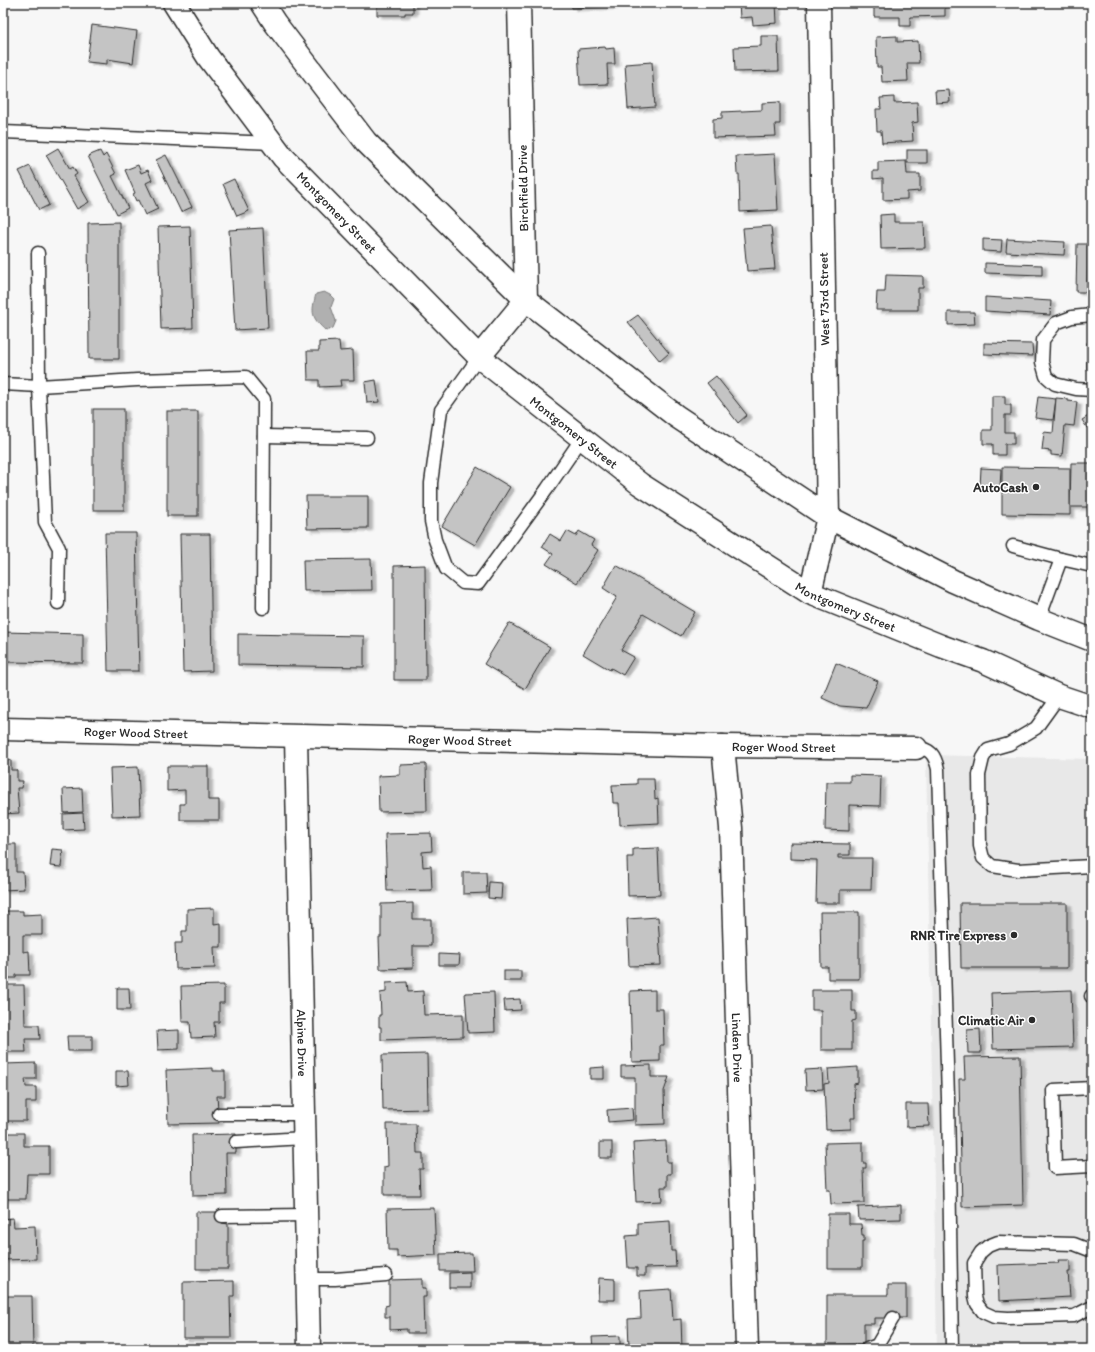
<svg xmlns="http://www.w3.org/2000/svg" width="1095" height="1352" viewBox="0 0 1095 1352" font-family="Itim,sans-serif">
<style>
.built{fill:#e8e8e8}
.water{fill:#b0b0b0;stroke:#7b7b7b}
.building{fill:#c4c4c4;stroke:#2b2b2b;filter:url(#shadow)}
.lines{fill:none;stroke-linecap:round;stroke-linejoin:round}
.service-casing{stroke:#2b2b2b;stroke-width:15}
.minor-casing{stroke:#2b2b2b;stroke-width:25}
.tertiary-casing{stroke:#2b2b2b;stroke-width:25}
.service{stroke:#fff;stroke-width:12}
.minor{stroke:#fff;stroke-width:22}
.tertiary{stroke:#fff;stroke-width:22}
.poi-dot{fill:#2b2b2b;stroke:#fff;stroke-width:1.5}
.labels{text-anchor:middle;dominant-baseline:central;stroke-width:3;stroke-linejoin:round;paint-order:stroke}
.street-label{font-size:13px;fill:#2b2b2b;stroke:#fff}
.poi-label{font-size:13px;font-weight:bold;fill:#2b2b2b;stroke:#fff;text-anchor:end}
</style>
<defs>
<filter id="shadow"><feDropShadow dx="4.5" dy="2.5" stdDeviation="1" flood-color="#0004"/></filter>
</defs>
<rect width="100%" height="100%" fill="#f7f7f7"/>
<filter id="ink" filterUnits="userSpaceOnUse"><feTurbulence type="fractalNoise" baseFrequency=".025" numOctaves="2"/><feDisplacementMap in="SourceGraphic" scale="8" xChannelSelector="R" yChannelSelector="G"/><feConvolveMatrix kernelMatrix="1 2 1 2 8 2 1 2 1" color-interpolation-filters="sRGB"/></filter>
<g filter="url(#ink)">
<polygon class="built" points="926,755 1092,759 1092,1349 937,1349"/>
<path class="water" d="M324,292L330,295L334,299L331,307L336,321L333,328L326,331C311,317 311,313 316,294Z"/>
<g class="building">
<polygon points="377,3 413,3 413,13 405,13 405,15 377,15"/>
<polygon points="571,3 613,3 613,6 572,8"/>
<polygon points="739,3 776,3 777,23 753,25 752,17 740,18"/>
<polygon points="871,3 945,3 945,16 910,17 910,26 900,26 900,17 874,17 874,5 871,5"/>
<polygon points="92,25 137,31 133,63 107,59 107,64 87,62"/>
<polygon points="761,36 778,36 779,71 735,72 734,47 761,46"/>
<polygon points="897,36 897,42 918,41 919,63 907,63 908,81 882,82 881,67 877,67 876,37"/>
<polygon points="605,47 606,49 614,48 615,64 607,64 608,84 580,85 578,49"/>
<polygon points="652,62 655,107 628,109 625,64"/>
<polygon points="949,90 950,102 936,103 935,91"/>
<polygon points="894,97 894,103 917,102 918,122 912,123 913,141 882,143 881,131 877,131 876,109 881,109 880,98"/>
<polygon points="780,102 780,124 775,124 776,136 713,138 713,119 722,118 722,112 762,110 762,103"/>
<polygon points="58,148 70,169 73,167 77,174 74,176 89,202 77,209 46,155"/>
<rect x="907" y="150" width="20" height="13"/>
<polygon points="100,151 103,157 106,154 116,174 112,176 128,208 117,214 88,156"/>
<polygon points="775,154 778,210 740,212 739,174 737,174 736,156"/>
<polygon points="166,155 192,207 181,212 156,160"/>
<polygon points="906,161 907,174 920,174 920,191 907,192 907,199 883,200 883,178 873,179 873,171 878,171 878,162"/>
<polygon points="138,165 141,173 148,170 152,180 146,183 158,209 145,215 138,200 136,201 133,194 135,193 125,170"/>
<polygon points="30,166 49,205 39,210 19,171"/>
<polygon points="234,179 249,211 237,216 223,184"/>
<polygon points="894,214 894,222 924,222 925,248 881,249 880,215"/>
<polygon points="119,222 119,359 89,359 88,223"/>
<polygon points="190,226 193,328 161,329 158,227"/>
<polygon points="771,226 775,269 747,271 743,228"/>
<polygon points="263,228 268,328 235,330 229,230"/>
<polygon points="983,239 1002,240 1001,252 983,251"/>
<polygon points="1007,239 1065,242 1064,255 1006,252"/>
<polygon points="1077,244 1088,244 1087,292 1076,292"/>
<polygon points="985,263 1042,265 1042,275 985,273"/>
<polygon points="886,275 923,276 923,288 918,288 918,310 876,310 877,292 885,292"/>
<polygon points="985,297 1051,301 1050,315 985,311"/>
<polygon points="948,312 974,312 975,324 948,325"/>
<polygon points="638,315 669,353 660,361 628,322"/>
<polygon points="339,341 340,351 353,350 354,380 340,380 341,386 319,387 319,380 308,380 307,351 319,351 319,342"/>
<polygon points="984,343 1032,344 1033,356 984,354"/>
<rect x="1087" y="343" width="5" height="26"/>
<polygon points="716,376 747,415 738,423 707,383"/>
<polygon points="376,380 379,402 367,403 365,382"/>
<polygon points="992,396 1005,396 1005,405 1011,405 1011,415 1005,415 1005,432 1014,432 1014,444 1005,444 1005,455 993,455 993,444 983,444 983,430 992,430"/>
<polygon points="1038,397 1056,399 1053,420 1035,418"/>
<polygon points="1056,398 1068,399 1068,401 1077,402 1074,426 1065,425 1062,456 1051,455 1051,451 1042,450 1044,432 1053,433"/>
<rect x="93" y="409" width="31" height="101"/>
<rect x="167" y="411" width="31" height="105"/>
<polygon points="1090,415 1092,418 1092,424 1087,428 1082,420"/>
<polygon points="1071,463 1092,463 1092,507 1070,507"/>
<polygon points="477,467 510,487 475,545 442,526"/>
<polygon points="1002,467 1070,468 1070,515 1002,514"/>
<polygon points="981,468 1001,469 1000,488 980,487"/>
<polygon points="306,496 368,496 368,528 307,529"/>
<polygon points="567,531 576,536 579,531 594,540 591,545 598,550 577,583 546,564 553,554 542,547 550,534 561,541"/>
<polygon points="105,533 136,533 139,671 108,671"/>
<polygon points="180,534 210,534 212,671 183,672"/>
<polygon points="371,559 372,590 304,591 303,560"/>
<polygon points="425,565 426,680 394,680 394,566"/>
<polygon points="616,565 695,612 681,636 643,614 621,650 634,657 623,675 611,668 610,670 583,654 617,597 603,588"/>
<polygon points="509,623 550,647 525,689 484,664"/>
<polygon points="3,632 83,634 83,663 3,662"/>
<polygon points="238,634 364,636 364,667 238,665"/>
<polygon points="836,663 878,681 866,708 840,706 822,698"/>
<polygon points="3,760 11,760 11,770 17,770 17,781 23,781 22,788 17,788 19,813 3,814"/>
<polygon points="426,764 427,811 379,812 378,776 400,775 400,765"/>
<polygon points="167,766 208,766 208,800 219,800 219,820 180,820 180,804 185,804 185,790 167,791"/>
<polygon points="138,767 140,815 112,816 110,768"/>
<polygon points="850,775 881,776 880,806 849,805 849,831 825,830 826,782 850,782"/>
<polygon points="637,779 654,779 655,799 658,798 659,823 620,825 619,803 613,803 612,785 637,784"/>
<polygon points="82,788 83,812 64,813 63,789"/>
<polygon points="83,813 84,829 63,830 63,814"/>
<polygon points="431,833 432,851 422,852 423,867 431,866 432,890 387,891 385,834"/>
<polygon points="790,843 850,844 850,855 838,855 838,858 872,858 871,890 840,890 840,903 816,903 817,860 790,859"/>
<polygon points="3,844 16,844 16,872 23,872 24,889 3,890"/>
<polygon points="658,848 660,895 628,896 627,857 633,857 633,849"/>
<polygon points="52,849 63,850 61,867 50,866"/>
<polygon points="463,872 486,872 487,893 463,894"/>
<polygon points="489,882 502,883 501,899 488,898"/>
<polygon points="413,903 413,919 431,919 431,946 413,946 413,968 380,969 379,937 381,937 381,904"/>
<polygon points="960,903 1067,903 1067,968 961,968"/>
<polygon points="214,908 214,924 221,923 221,947 214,947 215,968 176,969 175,943 182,943 182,931 187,931 187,909"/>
<polygon points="3,911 23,911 23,915 42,914 42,935 23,935 23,952 29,951 30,975 16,975 16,978 3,978"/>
<polygon points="820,912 859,912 859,979 828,979 828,967 821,967"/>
<polygon points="658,917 661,965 629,966 627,919"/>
<polygon points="439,954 460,955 459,965 439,965"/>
<rect x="504" y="971" width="17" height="10"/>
<polygon points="407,982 408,992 423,991 424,1015 463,1014 463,1037 381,1040 381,1027 379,1027 379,1015 381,1015 380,993 386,992 386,983"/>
<polygon points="3,985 24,985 25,1025 39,1025 40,1039 25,1039 26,1052 3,1052"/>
<polygon points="224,985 224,1003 219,1003 219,1022 214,1022 215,1037 191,1038 190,1022 182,1022 181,986"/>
<polygon points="117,988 129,988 130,1010 117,1010"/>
<polygon points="655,990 655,1009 663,1009 664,1045 660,1045 660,1061 632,1062 630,991"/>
<polygon points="812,990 852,990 852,1011 856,1011 856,1020 852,1021 852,1050 821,1050 821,1010 812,1010"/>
<polygon points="1071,990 1073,1047 993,1049 991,993"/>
<polygon points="494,992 495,1032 468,1033 465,993"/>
<polygon points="520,999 521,1010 505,1011 504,1000"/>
<polygon points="980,1029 981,1053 968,1053 967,1030"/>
<polygon points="179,1030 179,1049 158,1050 157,1031"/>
<polygon points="67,1036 92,1036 92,1051 68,1051"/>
<polygon points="427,1054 428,1109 383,1110 382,1055"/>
<polygon points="1020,1056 1023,1205 962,1207 959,1079 965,1079 964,1057"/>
<polygon points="36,1063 36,1079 25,1079 26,1087 36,1087 36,1102 26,1102 26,1121 3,1121 3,1064"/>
<polygon points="651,1065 651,1077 669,1077 664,1091 665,1124 635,1125 635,1077 621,1077 621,1066"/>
<polygon points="604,1067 604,1079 590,1079 590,1068"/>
<polygon points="858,1067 858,1083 854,1084 855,1118 851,1118 851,1129 826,1130 824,1084 829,1083 828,1069"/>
<polygon points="213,1068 213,1071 225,1071 225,1096 217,1096 219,1123 168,1124 166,1070"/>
<polygon points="822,1069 823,1089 806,1090 805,1070"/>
<polygon points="116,1071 128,1071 129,1085 116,1086"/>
<polygon points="906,1104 928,1104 929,1126 906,1127"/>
<polygon points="632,1108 633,1120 608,1122 607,1110"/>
<polygon points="387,1124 416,1124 417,1153 423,1153 423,1169 419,1169 420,1195 384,1195 384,1167 388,1166"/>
<polygon points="3,1133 24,1133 24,1146 49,1146 49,1174 27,1174 26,1199 3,1199"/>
<polygon points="236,1134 236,1153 226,1153 227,1195 193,1196 192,1135"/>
<polygon points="666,1141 667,1162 671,1162 671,1174 667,1174 667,1187 661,1187 662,1201 636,1202 633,1143"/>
<rect x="600" y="1142" width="12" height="16"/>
<polygon points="863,1142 863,1163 866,1163 866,1168 863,1168 864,1203 831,1204 830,1190 827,1190 825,1143"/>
<polygon points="901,1205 901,1219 859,1220 858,1207"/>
<polygon points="434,1208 436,1255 397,1257 397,1250 388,1250 387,1209"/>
<polygon points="196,1212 222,1212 222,1223 228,1224 228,1269 196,1269"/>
<polygon points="828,1214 849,1214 849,1224 861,1224 862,1235 864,1235 864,1241 862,1241 862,1268 828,1268"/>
<polygon points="13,1218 14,1227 35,1226 36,1259 3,1260 3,1219"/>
<polygon points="670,1221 671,1251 675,1251 676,1267 645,1268 645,1276 637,1276 637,1268 628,1268 626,1236 638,1235 638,1223"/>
<polygon points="472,1253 473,1271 440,1271 440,1254"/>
<polygon points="1058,1260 1070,1260 1070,1272 1068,1272 1070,1297 999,1301 998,1265 1059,1263"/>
<polygon points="470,1272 470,1288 449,1288 449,1273"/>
<polygon points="599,1278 615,1279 615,1300 598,1300"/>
<polygon points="422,1279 422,1288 426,1288 426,1297 423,1297 424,1333 407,1333 407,1329 390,1330 390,1317 385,1317 385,1306 389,1305 389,1280"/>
<polygon points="234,1281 234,1296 230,1296 231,1338 183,1338 183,1282"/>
<polygon points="888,1285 906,1285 906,1318 874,1318 874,1324 864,1324 864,1344 827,1345 827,1295 888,1295"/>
<polygon points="671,1289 673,1320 681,1319 682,1349 629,1349 628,1319 641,1318 640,1291"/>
<polygon points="3,1296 32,1296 33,1349 3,1349"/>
<polygon points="620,1336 620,1349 593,1349 592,1337"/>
<polygon points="401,1346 401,1349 379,1349 379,1347"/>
</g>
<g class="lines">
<defs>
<g id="service">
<polyline points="3,132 273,143"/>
<polyline points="38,253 39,386 45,522 59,548 58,603"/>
<polyline points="1092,315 1072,317 1056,323 1043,340 1042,362 1046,376 1055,384 1076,389 1092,390"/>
<polyline points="479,357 441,410 431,483 431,521 435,540 446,569 463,583 478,584 547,489 582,438"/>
<polyline points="3,384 39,386 137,380 246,377 264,399 263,608"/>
<polyline points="264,436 367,438"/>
<polyline points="1013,546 1061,559"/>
<polyline points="1039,619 1061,559 1092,566"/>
<polyline points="1059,696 1036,728 1009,744 988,750 983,758 979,775 980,846 983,858 992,866 1018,870 1092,866"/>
<path d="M916,748C931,748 935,756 938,769L948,1098L952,1349"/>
<polyline points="1091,996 1092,996"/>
<polyline points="1092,1088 1053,1090 1055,1168 1092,1166"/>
<polyline points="219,1114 303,1114"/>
<polyline points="236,1142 304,1138"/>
<polyline points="222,1216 305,1215"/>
<polyline points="1092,1251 1074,1244 998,1242 988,1246 981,1252 974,1263 975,1296 977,1304 983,1312 994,1317 1008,1318 1074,1316 1092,1307"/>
<polyline points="307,1279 335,1279 386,1275"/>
<polyline points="867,1349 877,1345 893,1318"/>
</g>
<g id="minor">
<polyline points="479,357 526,300 519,3"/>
<polyline points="810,593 828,517 819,3"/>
<path id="s1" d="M3,729L723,746L916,748"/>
<path id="s2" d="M296,737L309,1349"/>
<path id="s3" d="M723,746L731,828L747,1349"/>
</g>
<g id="tertiary">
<path id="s4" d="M174,3L208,57L283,157L479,357L640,484L810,593L941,646L983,661L1059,696L1092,707"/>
<polyline points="262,3 275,23 366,142 526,300 676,416 828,517 953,581 1039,619 1092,640"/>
</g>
</defs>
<use href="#service" class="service-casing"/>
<use href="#minor" class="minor-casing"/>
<use href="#tertiary" class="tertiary-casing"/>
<use href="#service" class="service"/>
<use href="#minor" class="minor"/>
<use href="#tertiary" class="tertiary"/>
</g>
</g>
<g class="poi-dot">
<circle cx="1036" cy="487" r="4"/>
<circle cx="1014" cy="935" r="4"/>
<circle cx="1032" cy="1020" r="4"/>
</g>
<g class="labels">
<g class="street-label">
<text transform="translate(523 188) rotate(-91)">Birchfield Drive</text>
<text stroke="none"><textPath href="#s4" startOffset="266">Montgomery Street</textPath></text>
<text transform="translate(824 299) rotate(-91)">West 73rd Street</text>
<text stroke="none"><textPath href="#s4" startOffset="590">Montgomery Street</textPath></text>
<text stroke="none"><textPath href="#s4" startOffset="914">Montgomery Street</textPath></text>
<text stroke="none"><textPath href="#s1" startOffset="133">Roger Wood Street</textPath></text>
<text stroke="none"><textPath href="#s1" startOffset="457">Roger Wood Street</textPath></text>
<text stroke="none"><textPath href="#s1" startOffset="781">Roger Wood Street</textPath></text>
<text stroke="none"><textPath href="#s2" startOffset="306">Alpine Drive</textPath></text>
<text stroke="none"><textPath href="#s3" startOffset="302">Linden Drive</textPath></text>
</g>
<g class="poi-label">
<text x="1028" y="487">AutoCash</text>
<text x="1006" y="935">RNR Tire Express</text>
<text x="1024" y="1020">Climatic Air</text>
</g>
</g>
<rect width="1095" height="1352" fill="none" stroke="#fff" stroke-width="16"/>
<rect x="8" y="8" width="1079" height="1336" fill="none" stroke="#2b2b2b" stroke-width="1.5" filter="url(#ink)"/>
</svg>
